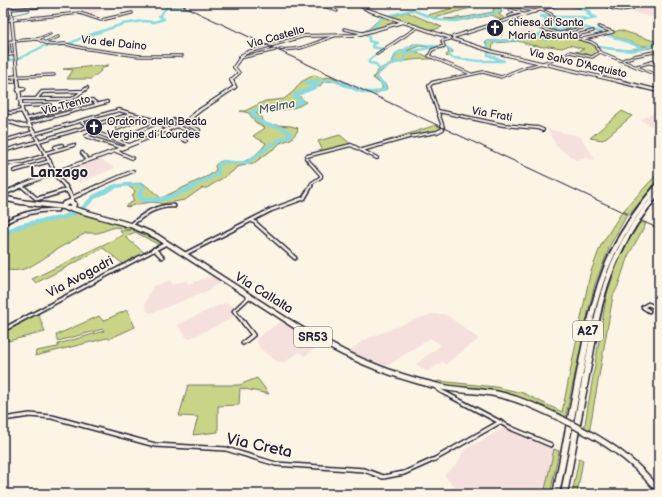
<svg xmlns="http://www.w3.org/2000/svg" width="662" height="497" viewBox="0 0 662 497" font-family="'Balsamiq Sans',sans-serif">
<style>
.built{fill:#f5e0dd}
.green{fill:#c9d487;stroke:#767b61}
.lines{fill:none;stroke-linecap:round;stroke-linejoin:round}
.stream{stroke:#5f909d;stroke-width:1}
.river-far2{stroke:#88d9df;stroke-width:2.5}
.river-far1{stroke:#88d9df;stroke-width:3.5}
.river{stroke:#88d9df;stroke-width:4.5}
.minor-far3-casing{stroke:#22223b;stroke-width:3.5}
.minor-far2-casing{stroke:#22223b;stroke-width:4.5}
.minor-far1-casing{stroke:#22223b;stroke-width:5.5}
.minor-casing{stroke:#22223b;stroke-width:6}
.tertiary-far2-casing{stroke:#22223b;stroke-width:4}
.tertiary-far1-casing{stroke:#22223b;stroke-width:5}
.tertiary-casing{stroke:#22223b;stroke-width:6}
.primary-far1-casing{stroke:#22223b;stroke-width:7}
.primary-casing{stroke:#22223b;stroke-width:8}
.trunk-casing{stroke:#22223b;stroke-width:7}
.motorway-far2-casing{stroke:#22223b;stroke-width:6}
.motorway-far1-casing{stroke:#22223b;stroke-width:8}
.motorway-casing{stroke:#22223b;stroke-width:9}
.minor-far3{stroke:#fcf5e5;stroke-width:1.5}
.minor-far2{stroke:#fcf5e5;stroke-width:2}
.minor-far1{stroke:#fcf5e5;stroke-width:2.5}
.minor{stroke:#fcf5e5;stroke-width:3}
.tertiary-far2{stroke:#fcf5e5;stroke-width:2}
.tertiary-far1{stroke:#fcf5e5;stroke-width:2.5}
.tertiary{stroke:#fcf5e5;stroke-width:3}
.primary-far1{stroke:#fcf5e5;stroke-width:4}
.primary{stroke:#fcf5e5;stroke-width:5}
.trunk{stroke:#fcf5e5;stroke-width:4}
.motorway-far2{stroke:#fcf5e5;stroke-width:3.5}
.motorway-far1{stroke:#fcf5e5;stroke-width:4.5}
.motorway{stroke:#fcf5e5;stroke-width:6}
.rail{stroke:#22223b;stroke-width:1}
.primary-bridge-casing{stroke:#22223b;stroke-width:8;stroke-linecap:butt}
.primary-bridge{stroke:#fcf5e5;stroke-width:5}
.labels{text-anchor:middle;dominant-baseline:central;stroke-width:3;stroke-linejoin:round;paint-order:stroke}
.far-poi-label{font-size:11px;fill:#22223b;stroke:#fcf5e5;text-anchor:start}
.far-street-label{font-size:11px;fill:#22223b;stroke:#fcf5e5}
.far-water-label{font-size:12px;font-style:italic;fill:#41596c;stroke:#fcf5e5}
.shield{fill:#fcf5e5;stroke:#63616e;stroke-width:1}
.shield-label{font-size:12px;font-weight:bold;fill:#22223b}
.street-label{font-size:13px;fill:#22223b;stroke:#fcf5e5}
.quarter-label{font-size:15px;font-weight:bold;fill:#22223b;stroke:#fcf5e5}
.near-street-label{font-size:16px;fill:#22223b;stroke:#fcf5e5}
</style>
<rect width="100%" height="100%" fill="#fcf5e5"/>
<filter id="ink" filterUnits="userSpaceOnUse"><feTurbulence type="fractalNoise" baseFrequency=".025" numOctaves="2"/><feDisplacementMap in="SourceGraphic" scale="8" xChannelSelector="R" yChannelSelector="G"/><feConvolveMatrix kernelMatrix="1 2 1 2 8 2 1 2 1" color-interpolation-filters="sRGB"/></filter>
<g filter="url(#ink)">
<g class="built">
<polygon points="75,3 137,3 92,13 72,4"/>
<polygon points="653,4 659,7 659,19 630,12"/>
<polygon points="223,24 375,94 442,128 221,25"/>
<polygon points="525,29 533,31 535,34 534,36 516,40 504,36"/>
<polygon points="659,110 659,130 640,120"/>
<polygon points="444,127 623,211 630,214 629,215 444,129"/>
<polygon points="547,129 580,136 595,159 590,160 586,157 576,160 557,147"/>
<polygon points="98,158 115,168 79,183 76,178 65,181 63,178 64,175 79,171 75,165"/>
<polygon points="212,276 221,283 207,291 152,313 147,311 145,304 149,293 154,286 170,280 173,284 186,281 189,284"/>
<polygon points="227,303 241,311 229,320 188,339 177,325 217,306"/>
<polygon points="432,314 445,314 451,318 479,339 447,363 448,365 442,362 427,372 416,364 441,345 430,338 384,368 347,353 362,341 416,319"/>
<polygon points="281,321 308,337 321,345 304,356 299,352 284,363 276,361 259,348 256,339"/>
<polygon points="504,428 554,449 544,494 539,494 530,489 523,494 461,494 444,475 457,464 464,450"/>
</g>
<g class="green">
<polygon points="471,3 488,3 435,18 428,15"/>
<polygon points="495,3 500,3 498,5 502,12 499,14 506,20 465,33 463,32 502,20 492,15 467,20 463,19 454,20 444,19 467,17 493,12"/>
<polygon points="407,12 442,27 431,31 389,17"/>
<path d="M384,16L401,22L362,32C374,28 375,20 384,16Z"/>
<polygon points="620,30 654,41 659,40 659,42 651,48 630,51 598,47 628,50 650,46 641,46 608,34"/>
<path d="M548,31L594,44L598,52L595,54V57H590L576,52L584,49L570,45L562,48L549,46L544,47L531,45L518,41L494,43L493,44L492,51L479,48L488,47L485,42L488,41C500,39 512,41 524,39C533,37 539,33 548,31Z"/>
<path d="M413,44L447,47L452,50L453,52L447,57L446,55L449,53L447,48L419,46L407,51H415L433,59C416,59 387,60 377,77L386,85L387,89L375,94L373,93L382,90V85L373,78L379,69L391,64L396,53L404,50Z"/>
<polygon points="109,65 100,70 101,71 91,79 67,79 73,70 63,69"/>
<path d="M314,75L323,78L330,77V76L350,85L345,86L334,81L323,82L320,86L298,95L306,102C291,113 271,108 254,112L261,116L263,124L291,126L298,128L297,132L291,139L280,143L276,147L254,163L237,167L232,172L207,188H202L185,200L162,204C155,200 136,204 128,207L125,206L134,201L132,197L135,191L125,184L143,183L161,198L210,175L216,170L215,166C221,156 233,164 241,162C250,161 262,150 266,143L253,136L265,128L255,122L249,113L240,111H245L265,101L284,99L294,91L301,82Z"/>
<polygon points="622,111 632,116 603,140 590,138"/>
<polygon points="436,125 442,128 439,131 407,137 361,149"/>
<polygon points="340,135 352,145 323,151 318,141"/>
<polygon points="659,172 659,179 630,214 623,211"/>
<polygon points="622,212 627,215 608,249 609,249 595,284 588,313 565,420 520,399 434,384 438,381 496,387 523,393 562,412 590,274 601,245"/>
<path d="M76,213L135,229L163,243L159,245L135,232L125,237L145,253L123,264L103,248L36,283L32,279L123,235L120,231L130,230L115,227L98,233H86L54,251V252C36,262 25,275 3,269V235C18,219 40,223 59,219C66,218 71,214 76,213Z"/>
<polygon points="639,221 646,224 628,256 618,286 613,296 589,433 584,430 607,293 621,254"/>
<polygon points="127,310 135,327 109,339 107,338 35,356 36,351 58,347 58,344 104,331 103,329 58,341 56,335 99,316 103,321"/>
<polygon points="38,313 45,332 8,341 8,339 3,338 3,332"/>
<polygon points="257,378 269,394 240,388 239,405 218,406 218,432 193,435 198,417 179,416 188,385 239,385"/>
<polygon points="554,449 559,451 550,494 544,494"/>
<polygon points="579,458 583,460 577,494 572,494"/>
</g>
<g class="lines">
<g class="stream">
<polyline points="13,15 30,11 28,7 22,3"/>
<polyline points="3,19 10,16"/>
</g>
<g class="river-far2">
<polyline points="387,16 412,10 439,20 456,21 496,13 500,11 497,6 498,3"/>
<polyline points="551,17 540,16 546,18 545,21 557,26"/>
<polyline points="552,17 579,17 587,19"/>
<polyline points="555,31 580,26 606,34"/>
<polyline points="536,35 547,40"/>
<polyline points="608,35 641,47"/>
<path d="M600,47C622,50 639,55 659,41"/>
<polyline points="3,61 18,59 44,46 67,45 81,38 123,24 143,21 154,22 164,19 159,16 167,7 203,3"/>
<polyline points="394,63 404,61 405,53 433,47"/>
<polyline points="380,71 376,64 369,63 369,60 383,49 372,47 373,44 376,43 369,41 369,37 363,33 376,27 375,25 381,18 386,16"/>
<polyline points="308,82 330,80 339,82"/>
<polyline points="381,82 376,78 380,70 393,64 397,53 417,44 448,48 451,51 449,56 453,58 480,61 504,61 488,55 488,42 526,39 556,28 557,26 596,18 587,14 591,12 572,5 580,3"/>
</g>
<g class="river-far1">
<path d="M337,81C356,88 364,98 385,89L384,85L380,81"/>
<polyline points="112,187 125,185 141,185 143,187"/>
<path d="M192,187L218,174L219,164L225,162L241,163L248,162L272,144L289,136L291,134C278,121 265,132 251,112L277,109L302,102V100L295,97V95L318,86L306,83L317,81"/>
</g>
<g class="river">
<path d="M142,186L143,188L139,195L141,199C160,203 177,195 194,186"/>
<polyline points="83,208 94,197 116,186"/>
<path d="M3,236C25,217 52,225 77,212"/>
<polyline points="3,247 3,258"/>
</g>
<defs>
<g id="minor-far3">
<polyline points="333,3 325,6 337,11"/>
<polyline points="519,3 515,6 535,12"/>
<polyline points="532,3 550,6"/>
<path d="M602,3C611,10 622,11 633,8L619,3"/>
<polyline points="637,3 643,4"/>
<polyline points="360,5 373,3"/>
<polyline points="11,9 37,7 58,3"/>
<polyline points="509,9 525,15"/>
<polyline points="541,10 551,14 554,20 568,28"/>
<polyline points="509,16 518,13"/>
<polyline points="12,20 80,13 101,20 132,13"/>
<polyline points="511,20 591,42 596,45 599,52"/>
<polyline points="3,21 10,20 12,18"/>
<polyline points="344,29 362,33"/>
<polyline points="561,33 582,28"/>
<polyline points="572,36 593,31"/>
<polyline points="38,39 50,34"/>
<polyline points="450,39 442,41 444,46 432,50 429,56 471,74"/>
<polyline points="583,39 613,32 599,27"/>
<polyline points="3,42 37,39 50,45 65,44 82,48 139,56 182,56"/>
<polyline points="46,42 58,37"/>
<polyline points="3,44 9,43 10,55"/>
<path d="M280,49C300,52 316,42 334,36"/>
<polyline points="600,52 659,76"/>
<polyline points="377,54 418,27"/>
<polyline points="3,56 15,54"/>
<polyline points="240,58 275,50"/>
<polyline points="623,60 634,56 659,51"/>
<polyline points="650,63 659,65"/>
<polyline points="637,66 659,60"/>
<polyline points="3,77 54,75"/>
<polyline points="3,82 14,82 14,76"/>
<polyline points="435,82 483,72 501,77 523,68 546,62 570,52 592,57 600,52"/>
</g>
<g id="minor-far2">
<polyline points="440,81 432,83 429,86 443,127"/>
<polyline points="3,82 14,81"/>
<polyline points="83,91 87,88"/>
<polyline points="19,99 72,99 83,91 42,92 37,98"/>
<polyline points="20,106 50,105"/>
<polyline points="3,111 11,113 22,111"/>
<polyline points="438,111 503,125 538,128 543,130"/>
<polyline points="26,119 92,100 97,104"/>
<polyline points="174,120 181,124"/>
<polyline points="81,121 95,132 129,145"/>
<polyline points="29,123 107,102"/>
<polyline points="184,123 199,130"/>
<polyline points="177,126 190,132"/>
<polyline points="117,129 143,118"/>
<polyline points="165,131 186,141"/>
<polyline points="93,133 86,136 123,148"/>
<polyline points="35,134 119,110 153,120 168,129"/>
<polyline points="118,140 157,123"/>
<polyline points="3,141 34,132"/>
<polyline points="39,141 131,114"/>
<polyline points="57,149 55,147 62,145"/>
<polyline points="362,150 409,137 437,132 443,129"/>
<polyline points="3,151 39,141"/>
<polyline points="116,151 132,158"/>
<polyline points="46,153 74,145"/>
<polyline points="82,153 88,160"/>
<polyline points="3,164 23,162 46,155"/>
<polyline points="14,171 50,161"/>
<polyline points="21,186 23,187"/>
<polyline points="96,187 133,171"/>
<polyline points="310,187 312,183 321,177 321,175 306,158 307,156 351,145 377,158"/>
</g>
<g id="minor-far1">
<polyline points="22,186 37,199 67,190"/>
<polyline points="72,198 98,186"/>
<polyline points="252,220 295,258"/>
<path d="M3,223C20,214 37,209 57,210"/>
<path d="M131,225C144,214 156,205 174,206"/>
<polyline points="154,249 162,257"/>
<polyline points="185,254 271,210 304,198 311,186"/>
<polyline points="649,311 643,307 648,304 659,309"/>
<polyline points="16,323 167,243"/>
<polyline points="244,323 234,311 249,297"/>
</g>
<g id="minor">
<polyline points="243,322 253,335 243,343"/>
<polyline points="3,330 18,322"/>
<polyline points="437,387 439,390 513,429 551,445"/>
<polyline points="3,419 30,415 52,417 155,445 226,449 276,464 364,470 383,477 404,473 435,459 500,422"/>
</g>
<g id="tertiary-far2">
<polyline points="10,3 18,82"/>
<polyline points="356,3 368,10 450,38"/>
<polyline points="453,37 561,3"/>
<polyline points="453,39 494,52 622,82"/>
<polyline points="232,82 231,80 239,73 234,67 242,55 248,52 304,36 357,35 403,22"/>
</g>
<g id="tertiary-far1">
<polyline points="18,81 19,89"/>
<polyline points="618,81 659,91"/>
<polygon points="20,88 24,89 18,90"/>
<polyline points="19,90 22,111 55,172"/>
<polyline points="3,120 23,126 30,126"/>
<polyline points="61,170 123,148 184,123 200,110 235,87 232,81"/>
<polygon points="58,171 63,171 64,173 59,175 54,174"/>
<polyline points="56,176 66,187"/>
<polyline points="18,187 53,173"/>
</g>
<g id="tertiary">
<polyline points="65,186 71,196 72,203"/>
<polyline points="3,194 21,186"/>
</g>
<g id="primary-far1">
<polygon points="70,202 74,204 73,207 68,209 63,207 64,204"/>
<polyline points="70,208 130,225 156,236 291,323"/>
</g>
<g id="primary">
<path d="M289,322C334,351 385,374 437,386C456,391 477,390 497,394C520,399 541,409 562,419"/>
<path d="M586,432C615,447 638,465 659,491"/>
</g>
<polyline id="trunk" points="3,198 21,202 63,207"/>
<polyline id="motorway-far2" points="657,187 659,185"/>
<g id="motorway-far1">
<path d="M590,323C601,269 621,228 658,186"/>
<path d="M596,323C605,274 626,229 659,192"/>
</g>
<g id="motorway">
<polyline points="556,494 590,322"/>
<polyline points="564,494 596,322"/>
</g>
</defs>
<use href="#minor-far3" class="minor-far3-casing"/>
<use href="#minor-far2" class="minor-far2-casing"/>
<use href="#minor-far1" class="minor-far1-casing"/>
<use href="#minor" class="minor-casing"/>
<use href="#tertiary-far2" class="tertiary-far2-casing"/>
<use href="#tertiary-far1" class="tertiary-far1-casing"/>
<use href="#tertiary" class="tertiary-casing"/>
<use href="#primary-far1" class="primary-far1-casing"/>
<use href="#primary" class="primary-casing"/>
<use href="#trunk" class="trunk-casing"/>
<use href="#motorway-far2" class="motorway-far2-casing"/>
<use href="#motorway-far1" class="motorway-far1-casing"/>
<use href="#motorway" class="motorway-casing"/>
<use href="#minor-far3" class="minor-far3"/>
<use href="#minor-far2" class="minor-far2"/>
<use href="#minor-far1" class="minor-far1"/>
<use href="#minor" class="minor"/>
<use href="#tertiary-far2" class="tertiary-far2"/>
<use href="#tertiary-far1" class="tertiary-far1"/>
<use href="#tertiary" class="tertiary"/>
<use href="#primary-far1" class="primary-far1"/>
<use href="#primary" class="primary"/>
<use href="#trunk" class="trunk"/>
<use href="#motorway-far2" class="motorway-far2"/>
<use href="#motorway-far1" class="motorway-far1"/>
<use href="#motorway" class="motorway"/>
<g class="rail">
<polyline points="177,3 629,215"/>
<polyline points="640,220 659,229"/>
</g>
<defs>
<polyline id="primary-bridge" points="562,419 586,432"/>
</defs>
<use href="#primary-bridge" class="primary-bridge-casing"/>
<use href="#primary-bridge" class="primary-bridge"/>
</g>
</g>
<defs>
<symbol id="church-disc" viewBox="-11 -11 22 22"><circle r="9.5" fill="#22223b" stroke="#fcf5e5"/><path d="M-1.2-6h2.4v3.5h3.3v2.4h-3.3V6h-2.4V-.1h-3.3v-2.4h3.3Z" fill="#fff"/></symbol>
</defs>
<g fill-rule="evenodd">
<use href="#church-disc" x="485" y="18" width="20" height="20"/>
<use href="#church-disc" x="84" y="117" width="20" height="20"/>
</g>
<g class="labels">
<g class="far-poi-label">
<text x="508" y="22">chiesa di Santa<tspan x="508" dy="13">Maria Assunta</tspan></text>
<text x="107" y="121">Oratorio della Beata<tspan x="107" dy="13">Vergine di Lourdes</tspan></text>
</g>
<g class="far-street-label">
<text transform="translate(276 37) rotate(-16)">Via Castello</text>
<text transform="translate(114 43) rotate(6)">Via del Daino</text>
<text transform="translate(578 63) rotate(13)">Via Salvo D'Acquisto</text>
<text transform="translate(66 105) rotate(-15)">Via Trento</text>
<text transform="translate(492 114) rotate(10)">Via Frati</text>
</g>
<g class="far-water-label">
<text transform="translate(277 107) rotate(-11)">Melma</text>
</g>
<g class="shield">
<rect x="573" y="321" width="30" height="20" rx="3"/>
<rect x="294" y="327" width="38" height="20" rx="3"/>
</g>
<g class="shield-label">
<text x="588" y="331">A27</text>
<text x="313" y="337">SR53</text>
</g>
<g class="street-label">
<text transform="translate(80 277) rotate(-28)">Via Avogadri</text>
<text transform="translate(264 293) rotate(32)">Via Callalta</text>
</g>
<g class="quarter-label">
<text x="59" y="172">Lanzago</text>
</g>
<g class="near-street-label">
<text transform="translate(259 446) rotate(12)">Via Creta</text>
</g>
</g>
<rect width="662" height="497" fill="none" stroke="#fcf5e5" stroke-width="16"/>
<rect x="8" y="8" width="646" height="481" fill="none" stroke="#22223b" stroke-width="1.5" filter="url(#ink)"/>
</svg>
